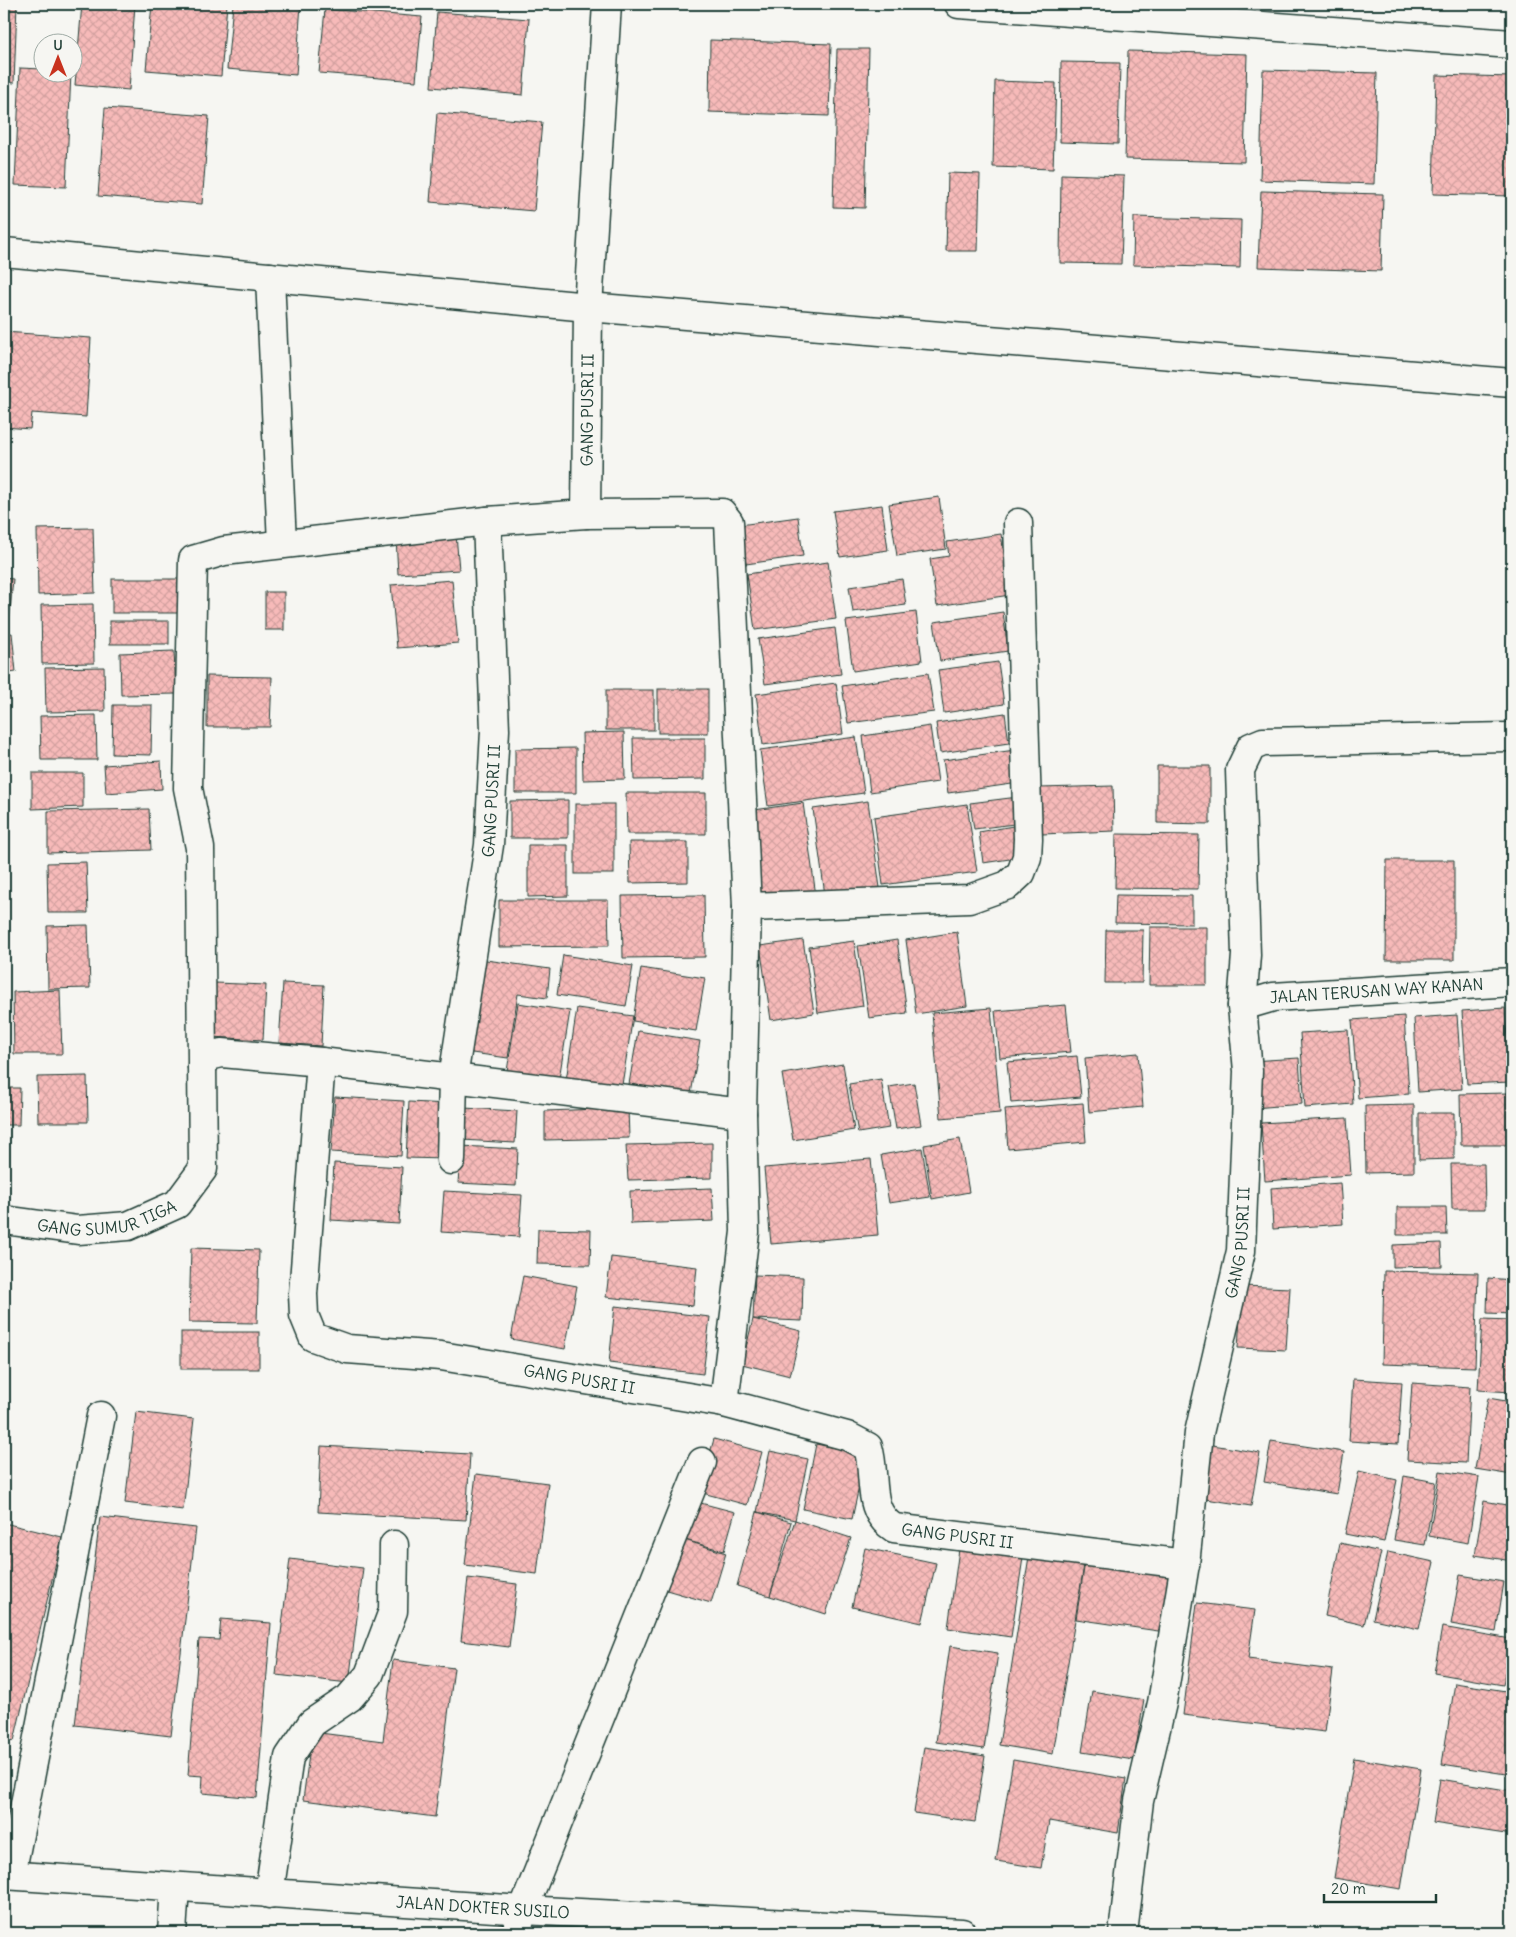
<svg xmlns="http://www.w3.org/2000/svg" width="1516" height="1937" viewBox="0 0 1516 1937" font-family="Delius,sans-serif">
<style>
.building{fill:url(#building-cross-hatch);stroke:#1f3d34}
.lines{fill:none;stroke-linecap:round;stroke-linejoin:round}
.minor-casing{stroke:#1f3d34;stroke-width:31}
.major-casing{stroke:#1f3d34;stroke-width:31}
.minor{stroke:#f6f6f2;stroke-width:28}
.major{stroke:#f6f6f2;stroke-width:28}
.labels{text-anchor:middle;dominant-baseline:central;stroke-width:5;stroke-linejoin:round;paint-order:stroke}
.street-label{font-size:16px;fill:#1f3d34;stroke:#f6f6f2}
</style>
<defs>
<pattern id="building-cross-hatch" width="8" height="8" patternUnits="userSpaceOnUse" patternTransform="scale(1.25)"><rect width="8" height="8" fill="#f7bab9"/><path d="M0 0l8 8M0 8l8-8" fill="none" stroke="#d3a1a0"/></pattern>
</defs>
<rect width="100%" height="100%" fill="#f6f6f2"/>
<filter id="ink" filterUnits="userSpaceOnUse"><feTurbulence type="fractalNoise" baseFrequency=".02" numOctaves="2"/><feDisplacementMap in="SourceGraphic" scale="10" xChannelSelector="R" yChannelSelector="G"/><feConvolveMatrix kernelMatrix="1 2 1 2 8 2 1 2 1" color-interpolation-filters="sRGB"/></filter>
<g filter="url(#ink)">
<g class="building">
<polygon points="4,4 17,4 14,83 4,82"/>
<polygon points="82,4 135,4 129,90 75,85"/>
<polygon points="152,4 227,4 221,76 146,70"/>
<polygon points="233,4 301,4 296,75 227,69"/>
<polygon points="325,9 422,17 416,81 319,73"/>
<polygon points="437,12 529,19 523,95 431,87"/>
<polygon points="710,40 831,44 829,116 709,112"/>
<polygon points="837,49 869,49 865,208 833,207"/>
<polygon points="1128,51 1247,54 1244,162 1125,159"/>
<polygon points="1061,62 1120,63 1118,144 1060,142"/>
<polygon points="20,68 42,69 42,72 71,72 66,187 15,185"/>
<polygon points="1263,70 1377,73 1374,184 1260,180"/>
<polygon points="1436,75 1512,77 1512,196 1433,194"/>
<polygon points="995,81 1056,83 1053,169 993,167"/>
<polygon points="105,108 209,116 202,204 98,196"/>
<polygon points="437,113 542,122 534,211 430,202"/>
<polygon points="948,173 980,174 978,251 946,251"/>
<polygon points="1061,174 1124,176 1121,264 1060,263"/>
<polygon points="1261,191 1383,194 1381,271 1258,267"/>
<polygon points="1134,217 1241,220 1240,268 1133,265"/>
<polygon points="4,313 4,332 91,338 86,417 32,413 30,429 4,427"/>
<polygon points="939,497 946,549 897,556 889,504"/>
<polygon points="882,505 888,550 840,557 833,511"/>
<polygon points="798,517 803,556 746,564 740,525"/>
<polygon points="93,528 95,593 38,595 37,529"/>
<polygon points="456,534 459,570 398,574 396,538"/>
<polygon points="1001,534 1010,595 937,606 930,559 949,556 947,542"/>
<polygon points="828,562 836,619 755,630 747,574"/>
<polygon points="4,578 13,579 9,623 4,622"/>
<rect x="112" y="579" width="70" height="34"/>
<polygon points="902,579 906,605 853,612 849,587"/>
<polygon points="452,580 458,643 397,648 391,585"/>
<rect x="265" y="592" width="19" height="38"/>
<polygon points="93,604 94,663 42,664 41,605"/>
<polygon points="916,612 922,661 853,671 846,621"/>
<polygon points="1003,612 1008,651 940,661 934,622"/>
<rect x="110" y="621" width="59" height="23"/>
<polygon points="835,628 841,674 765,684 758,639"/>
<polygon points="12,633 16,672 4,674 4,634"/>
<polygon points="174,651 176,694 121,695 120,653"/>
<polygon points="998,662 1004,704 944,713 938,670"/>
<polygon points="104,667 105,711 46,712 45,668"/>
<polygon points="928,673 934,712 848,723 842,686"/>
<polygon points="207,676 272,677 270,727 207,727"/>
<polygon points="836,683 843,734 763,745 756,694"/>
<rect x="658" y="689" width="50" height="44"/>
<rect x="606" y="690" width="48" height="40"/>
<polygon points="113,705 152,705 151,755 112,754"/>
<polygon points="1005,713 1009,743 940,753 936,723"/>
<polygon points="96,715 97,760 41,760 40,716"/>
<polygon points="930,726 938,782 870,792 863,736"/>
<polygon points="624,732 625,779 583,780 582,733"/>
<polygon points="856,737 864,793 768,806 760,750"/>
<polygon points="633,738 705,738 705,779 634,780"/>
<polygon points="576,748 576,793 515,793 515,749"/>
<polygon points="1015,750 1019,783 948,793 943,760"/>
<polygon points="161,761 162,789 106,793 104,765"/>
<polygon points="1157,766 1210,766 1210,824 1157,823"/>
<polygon points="32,773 83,773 83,807 32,809"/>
<polygon points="1113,786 1114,831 1042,834 1040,788"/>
<polygon points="626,793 706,793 706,834 627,834"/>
<polygon points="1018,797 1022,823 974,829 970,803"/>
<polygon points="568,800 568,838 510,838 510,801"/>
<polygon points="868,801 880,888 825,895 813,809"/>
<polygon points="803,803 816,896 760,904 747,811"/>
<rect x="575" y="804" width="39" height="70"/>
<polygon points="967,804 977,872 883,885 874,817"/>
<polygon points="149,809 151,850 48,853 48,811"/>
<polygon points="1019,825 1023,857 983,863 979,832"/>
<polygon points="1116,834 1199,835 1198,889 1115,888"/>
<polygon points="629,842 688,842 688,882 630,883"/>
<polygon points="528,845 568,845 568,896 528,897"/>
<polygon points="1387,860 1454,860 1454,960 1386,960"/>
<polygon points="86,862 88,913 48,913 47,863"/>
<polygon points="704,895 705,957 623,958 622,896"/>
<polygon points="1116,895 1192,896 1192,924 1115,923"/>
<polygon points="499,900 608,900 609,946 499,947"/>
<polygon points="88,925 90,988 48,989 47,926"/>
<polygon points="1150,927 1207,927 1207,985 1149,985"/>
<polygon points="1106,930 1143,930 1142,983 1105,983"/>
<polygon points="957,932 967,1006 916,1014 906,940"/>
<polygon points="803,940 814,1013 771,1020 760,946"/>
<polygon points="897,940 907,1013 869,1018 858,946"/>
<polygon points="854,941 863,1006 818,1013 809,947"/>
<polygon points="563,955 633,966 626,1006 557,995"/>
<polygon points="479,959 550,969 547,998 518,994 508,1058 465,1052"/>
<polygon points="641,968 705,978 696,1031 633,1021"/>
<polygon points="215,983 266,985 263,1040 212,1037"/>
<polygon points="283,983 324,985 321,1046 279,1043"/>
<polygon points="60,990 62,1054 14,1054 13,992"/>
<polygon points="518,1003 570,1011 559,1079 507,1071"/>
<polygon points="1066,1005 1071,1052 1000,1058 995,1011"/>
<polygon points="577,1008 633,1016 620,1097 565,1087"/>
<polygon points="991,1008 1000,1113 941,1118 932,1013"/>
<polygon points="1505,1008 1510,1082 1467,1084 1462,1011"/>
<polygon points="1457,1015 1462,1089 1418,1092 1414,1018"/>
<polygon points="1404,1016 1409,1094 1358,1098 1352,1020"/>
<polygon points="1348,1030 1353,1104 1305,1108 1300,1033"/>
<polygon points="638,1031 700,1041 691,1094 629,1084"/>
<polygon points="1138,1053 1143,1107 1089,1112 1085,1058"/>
<polygon points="1077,1056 1081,1097 1011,1103 1007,1062"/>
<polygon points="1299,1058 1302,1104 1254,1108 1251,1061"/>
<polygon points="843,1064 854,1130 793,1140 782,1074"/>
<polygon points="87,1076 88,1122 38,1122 37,1077"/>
<polygon points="881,1079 889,1128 858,1133 849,1084"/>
<polygon points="914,1083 921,1125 896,1129 889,1087"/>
<polygon points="4,1088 20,1088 19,1125 4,1125"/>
<polygon points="1508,1093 1508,1145 1461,1145 1460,1094"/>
<polygon points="335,1097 404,1101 401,1156 331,1152"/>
<polygon points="409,1102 448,1104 445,1159 406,1158"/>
<polygon points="1083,1103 1086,1142 1008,1149 1005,1109"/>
<polygon points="1414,1105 1414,1172 1366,1173 1365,1106"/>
<polygon points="464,1108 517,1111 515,1143 462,1140"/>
<polygon points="628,1108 629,1138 545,1140 545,1111"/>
<polygon points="1419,1113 1454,1113 1454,1159 1419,1160"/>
<polygon points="1347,1118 1351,1175 1265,1181 1261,1123"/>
<polygon points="960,1139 969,1192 932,1199 924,1145"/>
<polygon points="712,1143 712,1178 628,1180 626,1145"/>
<polygon points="461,1146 518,1149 516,1186 458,1183"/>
<polygon points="922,1148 930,1197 889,1203 881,1155"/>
<polygon points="871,1159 878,1235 771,1244 764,1168"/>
<polygon points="334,1163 402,1167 399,1224 331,1220"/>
<polygon points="1451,1164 1484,1164 1485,1209 1452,1209"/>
<polygon points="1340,1183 1343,1224 1273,1229 1271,1188"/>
<polygon points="712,1188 714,1221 631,1224 630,1191"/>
<polygon points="444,1191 522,1195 519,1237 441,1232"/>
<polygon points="1397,1207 1446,1207 1447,1235 1397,1235"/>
<polygon points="538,1229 591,1230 590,1265 537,1264"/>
<polygon points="1441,1243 1442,1266 1393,1267 1393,1245"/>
<polygon points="191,1248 259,1250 257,1323 189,1322"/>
<polygon points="611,1257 697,1267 693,1306 606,1297"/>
<polygon points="1384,1271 1478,1273 1475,1367 1382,1364"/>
<polygon points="755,1275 803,1277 802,1321 753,1319"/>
<polygon points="523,1276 577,1286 565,1349 511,1339"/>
<polygon points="1488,1278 1512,1280 1512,1314 1487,1313"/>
<polygon points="1242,1286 1290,1288 1286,1350 1238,1348"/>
<polygon points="615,1306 710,1317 703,1374 609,1363"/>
<polygon points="753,1319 801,1331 790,1376 742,1364"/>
<polygon points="1482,1319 1512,1320 1512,1392 1478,1390"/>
<rect x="181" y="1332" width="78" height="37"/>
<polygon points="1353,1379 1402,1382 1398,1444 1349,1441"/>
<polygon points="1412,1383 1470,1387 1466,1463 1407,1460"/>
<polygon points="1488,1398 1512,1402 1512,1475 1475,1469"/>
<polygon points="136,1412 194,1419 183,1510 125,1503"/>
<polygon points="714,1439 762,1452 747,1505 699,1492"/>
<polygon points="1271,1441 1344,1452 1337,1494 1264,1482"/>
<polygon points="816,1444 866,1454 852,1519 803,1509"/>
<polygon points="1207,1444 1260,1453 1251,1506 1199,1498"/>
<polygon points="321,1446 470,1454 466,1520 318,1512"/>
<polygon points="770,1451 808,1459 795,1520 757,1512"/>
<polygon points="1359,1471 1397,1480 1384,1542 1345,1534"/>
<polygon points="1440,1471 1479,1477 1468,1543 1429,1536"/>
<polygon points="476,1474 548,1483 537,1574 465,1565"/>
<polygon points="1404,1476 1436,1482 1425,1545 1394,1540"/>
<polygon points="689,1500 735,1512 724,1551 678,1538"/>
<polygon points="1484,1501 1512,1506 1512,1561 1475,1555"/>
<polygon points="757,1512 791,1522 770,1596 737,1586"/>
<polygon points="100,1517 196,1528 171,1736 75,1725"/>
<polygon points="795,1520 851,1538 826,1614 770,1596"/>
<polygon points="4,1523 62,1537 14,1741 4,1739"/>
<polygon points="678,1538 726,1553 711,1603 663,1589"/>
<polygon points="960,1542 1024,1551 1011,1637 948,1628"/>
<polygon points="1340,1543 1381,1552 1364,1625 1325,1616"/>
<polygon points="865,1548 936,1563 922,1623 852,1607"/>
<polygon points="1030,1550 1085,1559 1053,1754 999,1745"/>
<polygon points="1388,1552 1434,1562 1419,1629 1373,1619"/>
<polygon points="1086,1555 1182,1569 1172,1633 1076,1619"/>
<polygon points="290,1559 363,1568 349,1683 276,1675"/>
<polygon points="1460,1575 1504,1582 1496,1632 1451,1624"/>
<polygon points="468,1578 517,1584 509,1647 461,1641"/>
<polygon points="1197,1603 1255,1610 1248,1659 1333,1670 1325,1732 1183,1715"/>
<polygon points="221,1619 271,1623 257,1798 202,1793 203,1776 188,1775 199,1639 219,1640"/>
<polygon points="1442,1627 1511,1639 1503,1685 1434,1673"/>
<polygon points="950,1646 998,1653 984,1749 936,1742"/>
<polygon points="393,1660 454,1668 435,1817 303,1800 312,1732 383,1741"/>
<polygon points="1455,1683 1512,1692 1512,1775 1442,1764"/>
<polygon points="1092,1691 1144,1700 1134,1760 1082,1752"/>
<polygon points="924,1747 985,1756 975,1822 914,1813"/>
<polygon points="1354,1758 1421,1769 1401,1889 1334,1878"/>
<polygon points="1013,1760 1126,1779 1118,1833 1049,1821 1041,1868 996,1861"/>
<polygon points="1440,1779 1512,1791 1512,1835 1433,1823"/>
</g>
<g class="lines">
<defs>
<g id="minor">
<polyline points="959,4 1512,44"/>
<polyline points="4,252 588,307 1512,383"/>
<polyline points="270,277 282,544"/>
<path id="s1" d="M586,514L588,307L607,4"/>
<polyline points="747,907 969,899 1008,885 1021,873 1027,857 1028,839 1018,523"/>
<path id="s2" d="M1242,1006L1273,997L1512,982"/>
<path id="s3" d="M321,1062L303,1294L304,1315L313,1337L347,1349L441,1356L724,1403L847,1436L868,1447C877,1476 865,1510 894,1528L1185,1564"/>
<polyline points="202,1066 209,1056 222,1053 321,1062 742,1113"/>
<path id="s4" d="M451,1160L453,1078L489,845L495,730L487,521"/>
<path id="s5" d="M4,1220L78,1230L128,1226L177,1204L203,1169L200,848L188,788L193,560L224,551L487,521L586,514L722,513L729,522L747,907L742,1113L745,1232L724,1403"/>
<polyline points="11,1875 101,1416"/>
<polyline points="269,1894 289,1757 312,1723 349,1698 369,1675 393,1611 394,1545"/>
<polyline points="172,1933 175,1887"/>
<polyline points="516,1933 523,1910 702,1462"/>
<path id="s6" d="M1123,1933L1139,1801L1162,1703L1185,1564L1199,1433L1241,1251L1248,1071L1242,1006L1246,955L1240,770L1251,747L1263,742L1508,737"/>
</g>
<g id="major">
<path id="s7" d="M4,1875L523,1910L962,1933"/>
</g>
</defs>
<use href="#minor" class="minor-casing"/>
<use href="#major" class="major-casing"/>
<use href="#minor" class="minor"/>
<use href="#major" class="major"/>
</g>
</g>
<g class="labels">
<g class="street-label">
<text stroke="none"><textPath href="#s1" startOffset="104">GANG PUSRI II</textPath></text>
<text stroke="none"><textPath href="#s4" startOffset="362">GANG PUSRI II</textPath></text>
<text stroke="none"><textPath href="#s2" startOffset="136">JALAN TERUSAN WAY KANAN</textPath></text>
<text stroke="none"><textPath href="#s5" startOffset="105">GANG SUMUR TIGA</textPath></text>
<text stroke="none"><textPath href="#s6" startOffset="701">GANG PUSRI II</textPath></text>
<text stroke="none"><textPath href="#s3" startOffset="548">GANG PUSRI II</textPath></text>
<text stroke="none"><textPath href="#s3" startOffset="998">GANG PUSRI II</textPath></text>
<text stroke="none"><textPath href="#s7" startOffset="480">JALAN DOKTER SUSILO</textPath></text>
</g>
</g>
<rect width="1516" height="1937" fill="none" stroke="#f6f6f2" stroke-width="20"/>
<rect x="10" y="10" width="1496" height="1917" fill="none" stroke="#1f3d34" stroke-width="2" filter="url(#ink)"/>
<g transform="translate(58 58)"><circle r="24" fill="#f6f6f2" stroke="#a0aca6"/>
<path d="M0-4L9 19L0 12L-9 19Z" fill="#c8321e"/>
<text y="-8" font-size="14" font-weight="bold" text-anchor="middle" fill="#1f3d34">U</text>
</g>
<path d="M1324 1894v8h112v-8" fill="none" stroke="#1f3d34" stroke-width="2.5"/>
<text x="1331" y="1894" font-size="15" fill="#1f3d34" stroke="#f6f6f2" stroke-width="4" paint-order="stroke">20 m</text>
</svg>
